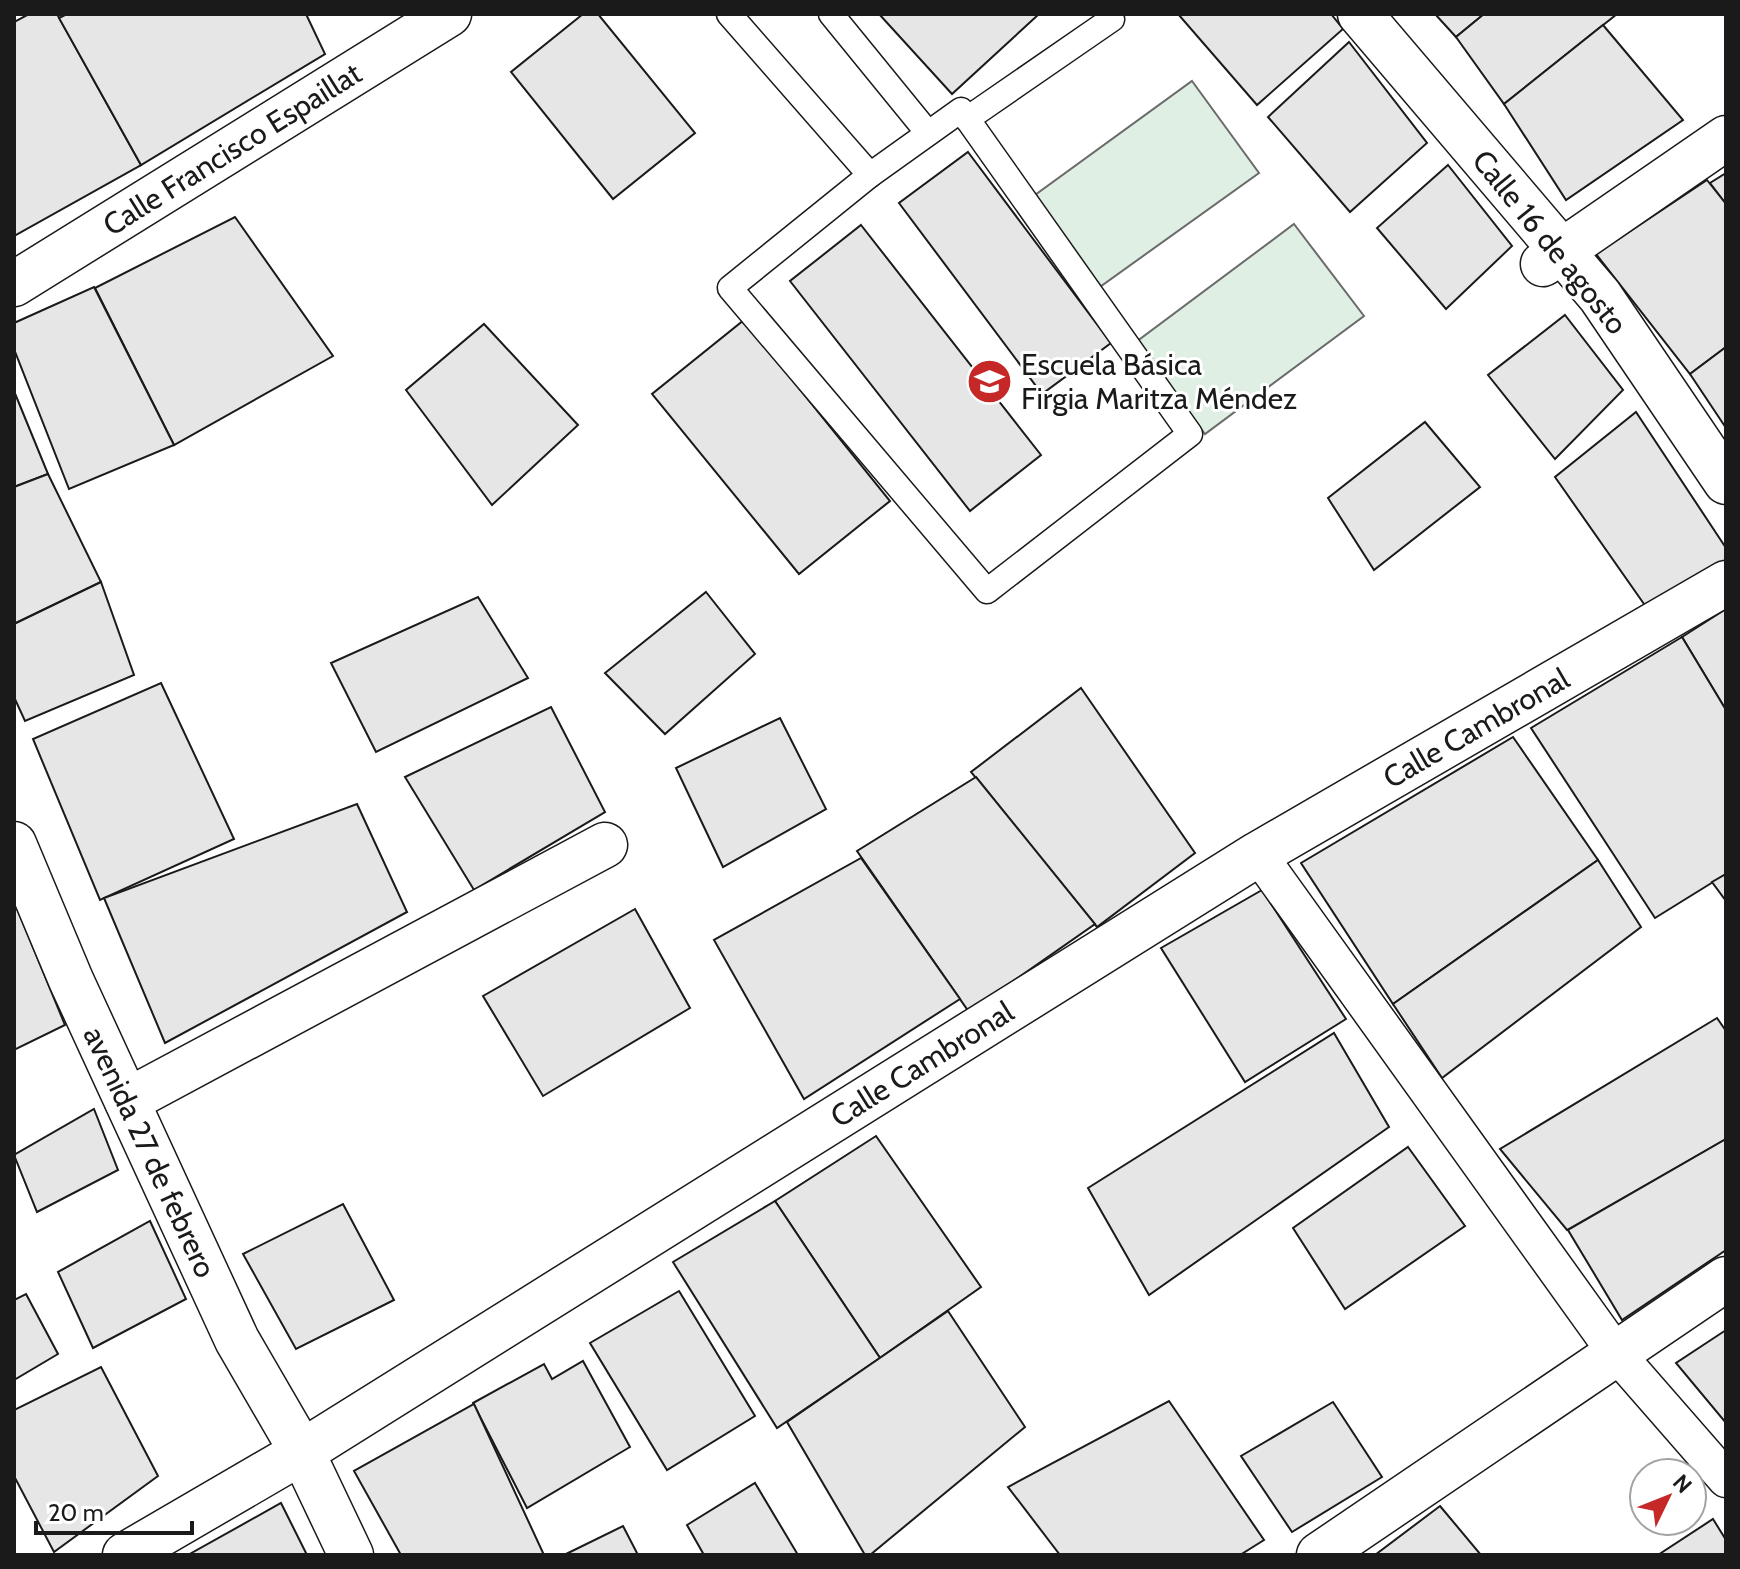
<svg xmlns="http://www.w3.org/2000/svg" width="1740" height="1569" viewBox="0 0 1740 1569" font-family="Cabin,sans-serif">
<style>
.green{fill:#e0efe3;stroke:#6a6a6a;stroke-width:2}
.building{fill:#e6e6e6;stroke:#1a1a1a;stroke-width:2}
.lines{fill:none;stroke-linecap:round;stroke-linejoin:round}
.service-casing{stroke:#1a1a1a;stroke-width:27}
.pedestrian-casing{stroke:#1a1a1a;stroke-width:39}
.minor-casing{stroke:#1a1a1a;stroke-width:47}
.secondary-casing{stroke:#1a1a1a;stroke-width:47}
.service{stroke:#fff;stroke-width:24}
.pedestrian{stroke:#fff;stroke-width:36}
.minor{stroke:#fff;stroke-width:44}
.secondary{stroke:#fff;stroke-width:44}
.labels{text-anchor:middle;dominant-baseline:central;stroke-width:6;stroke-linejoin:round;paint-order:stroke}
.street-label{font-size:30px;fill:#1a1a1a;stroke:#fff}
.poi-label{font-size:30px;fill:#1a1a1a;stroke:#fff;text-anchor:start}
</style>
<rect width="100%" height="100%" fill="#fff"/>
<g class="green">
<polygon points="1192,81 1259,173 1090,294 1024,203"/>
<polygon points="1294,224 1364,316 1205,434 1136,342"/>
</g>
<g class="building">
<polygon points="29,14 57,14 141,165 14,236 14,22"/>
<polygon points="67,14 306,14 325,54 141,165 59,18"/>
<polygon points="583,14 598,14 695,133 613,199 511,72"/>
<polygon points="879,14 1039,14 952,94"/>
<polygon points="1178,14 1331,14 1343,29 1257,105"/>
<polygon points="1435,14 1484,14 1456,37"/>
<polygon points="1484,14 1617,14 1504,104 1456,37"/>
<polygon points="1603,25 1683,120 1566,200 1504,104"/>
<polygon points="1349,42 1427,143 1350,212 1268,117"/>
<polygon points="968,152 1111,343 1042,394 899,203"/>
<polygon points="1448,165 1512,246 1446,309 1377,228"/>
<polygon points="1726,173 1726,204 1710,183"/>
<polygon points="1707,180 1726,204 1726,347 1690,374 1596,254"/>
<polygon points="235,217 333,356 174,445 95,288"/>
<polygon points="861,225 1041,455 970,511 790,281"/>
<polygon points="94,287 174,445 69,489 14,349 14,323"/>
<polygon points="1565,315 1623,390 1555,459 1488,375"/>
<polygon points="744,320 890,501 799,574 652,394"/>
<polygon points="484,324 578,425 492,505 406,390"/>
<polygon points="1726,347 1726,428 1690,374"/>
<polygon points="14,391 48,474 14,487"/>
<polygon points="1636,412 1726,548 1726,569 1651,614 1555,477"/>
<polygon points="1425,422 1480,487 1374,570 1328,498"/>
<polygon points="48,474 101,582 14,624 14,487"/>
<polygon points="101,582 134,675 25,721 14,697 14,624"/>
<polygon points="706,592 755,654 665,734 605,673"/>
<polygon points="478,597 528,678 376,752 331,663"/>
<polygon points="1726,609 1726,710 1682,637"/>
<polygon points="1682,637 1726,710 1726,874 1655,918 1531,728"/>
<polygon points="161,683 234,839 100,900 33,739"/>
<polygon points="1081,688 1195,853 1097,927 971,772"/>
<polygon points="551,707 605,812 474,890 405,777"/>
<polygon points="780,718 826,809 723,867 676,768"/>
<polygon points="1513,737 1598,860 1393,1004 1301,863"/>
<polygon points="976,777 1095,924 969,1012 857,851"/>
<polygon points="357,804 407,912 165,1043 104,898"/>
<polygon points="861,858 960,999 804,1099 714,940"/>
<polygon points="1598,860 1641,927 1442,1078 1393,1004"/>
<polygon points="1726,874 1726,901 1712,882"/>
<polygon points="1262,890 1346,1019 1245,1082 1161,948"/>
<polygon points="14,901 65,1025 14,1050"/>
<polygon points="635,909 690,1008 543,1096 483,996"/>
<polygon points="1717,1018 1726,1031 1726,1139 1567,1230 1500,1149"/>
<polygon points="1334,1033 1389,1127 1149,1295 1088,1188"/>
<polygon points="94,1109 118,1170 37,1212 14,1155"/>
<polygon points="876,1136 981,1287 880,1358 775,1201"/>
<polygon points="1726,1139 1726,1250 1622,1320 1568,1230"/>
<polygon points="1408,1147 1465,1226 1345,1309 1293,1228"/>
<polygon points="775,1201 880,1358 777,1428 673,1262"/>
<polygon points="343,1204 394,1300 296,1349 243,1254"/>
<polygon points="150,1221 186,1299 93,1348 58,1272"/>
<polygon points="679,1291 755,1416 667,1470 590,1343"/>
<polygon points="26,1294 58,1354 14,1380 14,1300"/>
<polygon points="948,1311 1025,1427 870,1555 865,1555 787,1422"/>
<polygon points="1726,1330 1726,1423 1676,1363"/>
<polygon points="583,1361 630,1447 527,1508 473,1403 544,1364 552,1379"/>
<polygon points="101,1367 158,1476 54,1552 14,1476 14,1410"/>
<polygon points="1169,1401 1264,1540 1240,1555 1060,1555 1008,1487"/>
<polygon points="1333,1402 1382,1477 1292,1532 1241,1456"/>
<polygon points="474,1404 544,1555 401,1555 354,1471"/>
<polygon points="755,1483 798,1555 704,1555 687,1525"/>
<polygon points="281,1503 307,1555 188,1555"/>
<polygon points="1440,1506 1481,1555 1375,1555"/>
<polygon points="1713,1519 1726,1540 1726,1555 1658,1555"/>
<polygon points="623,1526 638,1555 564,1555"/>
</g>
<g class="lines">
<defs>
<g id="service">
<polyline points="729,14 870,175"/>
<polyline points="831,14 928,133"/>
<polygon points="961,110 1190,434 987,591 730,288 870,175"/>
<polyline points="967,119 1112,19"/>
</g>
<polyline id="pedestrian" points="1258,854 1616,1353 1726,1479"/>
<g id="minor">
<polyline points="1360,14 1600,296 1726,482"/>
<polyline points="1543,264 1726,138"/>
<polyline points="14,284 449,14"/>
<polyline points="127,1101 605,845"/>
<polyline points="351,1555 302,1452 1258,854 1726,583"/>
<polyline points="1319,1555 1726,1279"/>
</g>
<polyline id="secondary" points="14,844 71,980 237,1340 302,1452 125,1555"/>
</defs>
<use href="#service" class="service-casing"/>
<use href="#pedestrian" class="pedestrian-casing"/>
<use href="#minor" class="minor-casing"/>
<use href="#secondary" class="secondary-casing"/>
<use href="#service" class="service"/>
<use href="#pedestrian" class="pedestrian"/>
<use href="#minor" class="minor"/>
<use href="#secondary" class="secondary"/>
</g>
<defs>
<symbol id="university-disc" viewBox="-11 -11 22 22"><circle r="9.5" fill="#c62828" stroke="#fff"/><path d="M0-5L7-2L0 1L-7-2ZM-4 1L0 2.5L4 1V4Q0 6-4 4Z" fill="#fff"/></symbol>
</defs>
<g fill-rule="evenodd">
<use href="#university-disc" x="964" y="356" width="51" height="51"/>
</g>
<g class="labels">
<g class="street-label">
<text transform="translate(232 149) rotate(-32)">Calle Francisco Espaillat</text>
<text transform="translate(1550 242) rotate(51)">Calle 16 de agosto</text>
<text transform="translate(1476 728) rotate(-30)">Calle Cambronal</text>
<text transform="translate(922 1064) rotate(-32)">Calle Cambronal</text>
<text transform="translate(150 1152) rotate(65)">avenida 27 de febrero</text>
</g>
<g class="poi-label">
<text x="1021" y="364">Escuela Básica<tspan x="1021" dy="34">Firgia Maritza Méndez</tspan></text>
</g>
</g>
<rect width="1740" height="1569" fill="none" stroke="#1a1a1a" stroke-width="32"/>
<g transform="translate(1668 1497) rotate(47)"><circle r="38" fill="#ffffff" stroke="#a3a3a3" stroke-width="2"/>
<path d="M0-6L14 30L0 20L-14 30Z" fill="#c62828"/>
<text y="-12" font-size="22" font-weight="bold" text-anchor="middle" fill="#1a1a1a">N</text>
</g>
<path d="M36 1521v12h156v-12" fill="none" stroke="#1a1a1a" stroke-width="4"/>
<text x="48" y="1521" font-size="24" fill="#1a1a1a" stroke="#ffffff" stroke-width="6" paint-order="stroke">20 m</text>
</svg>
